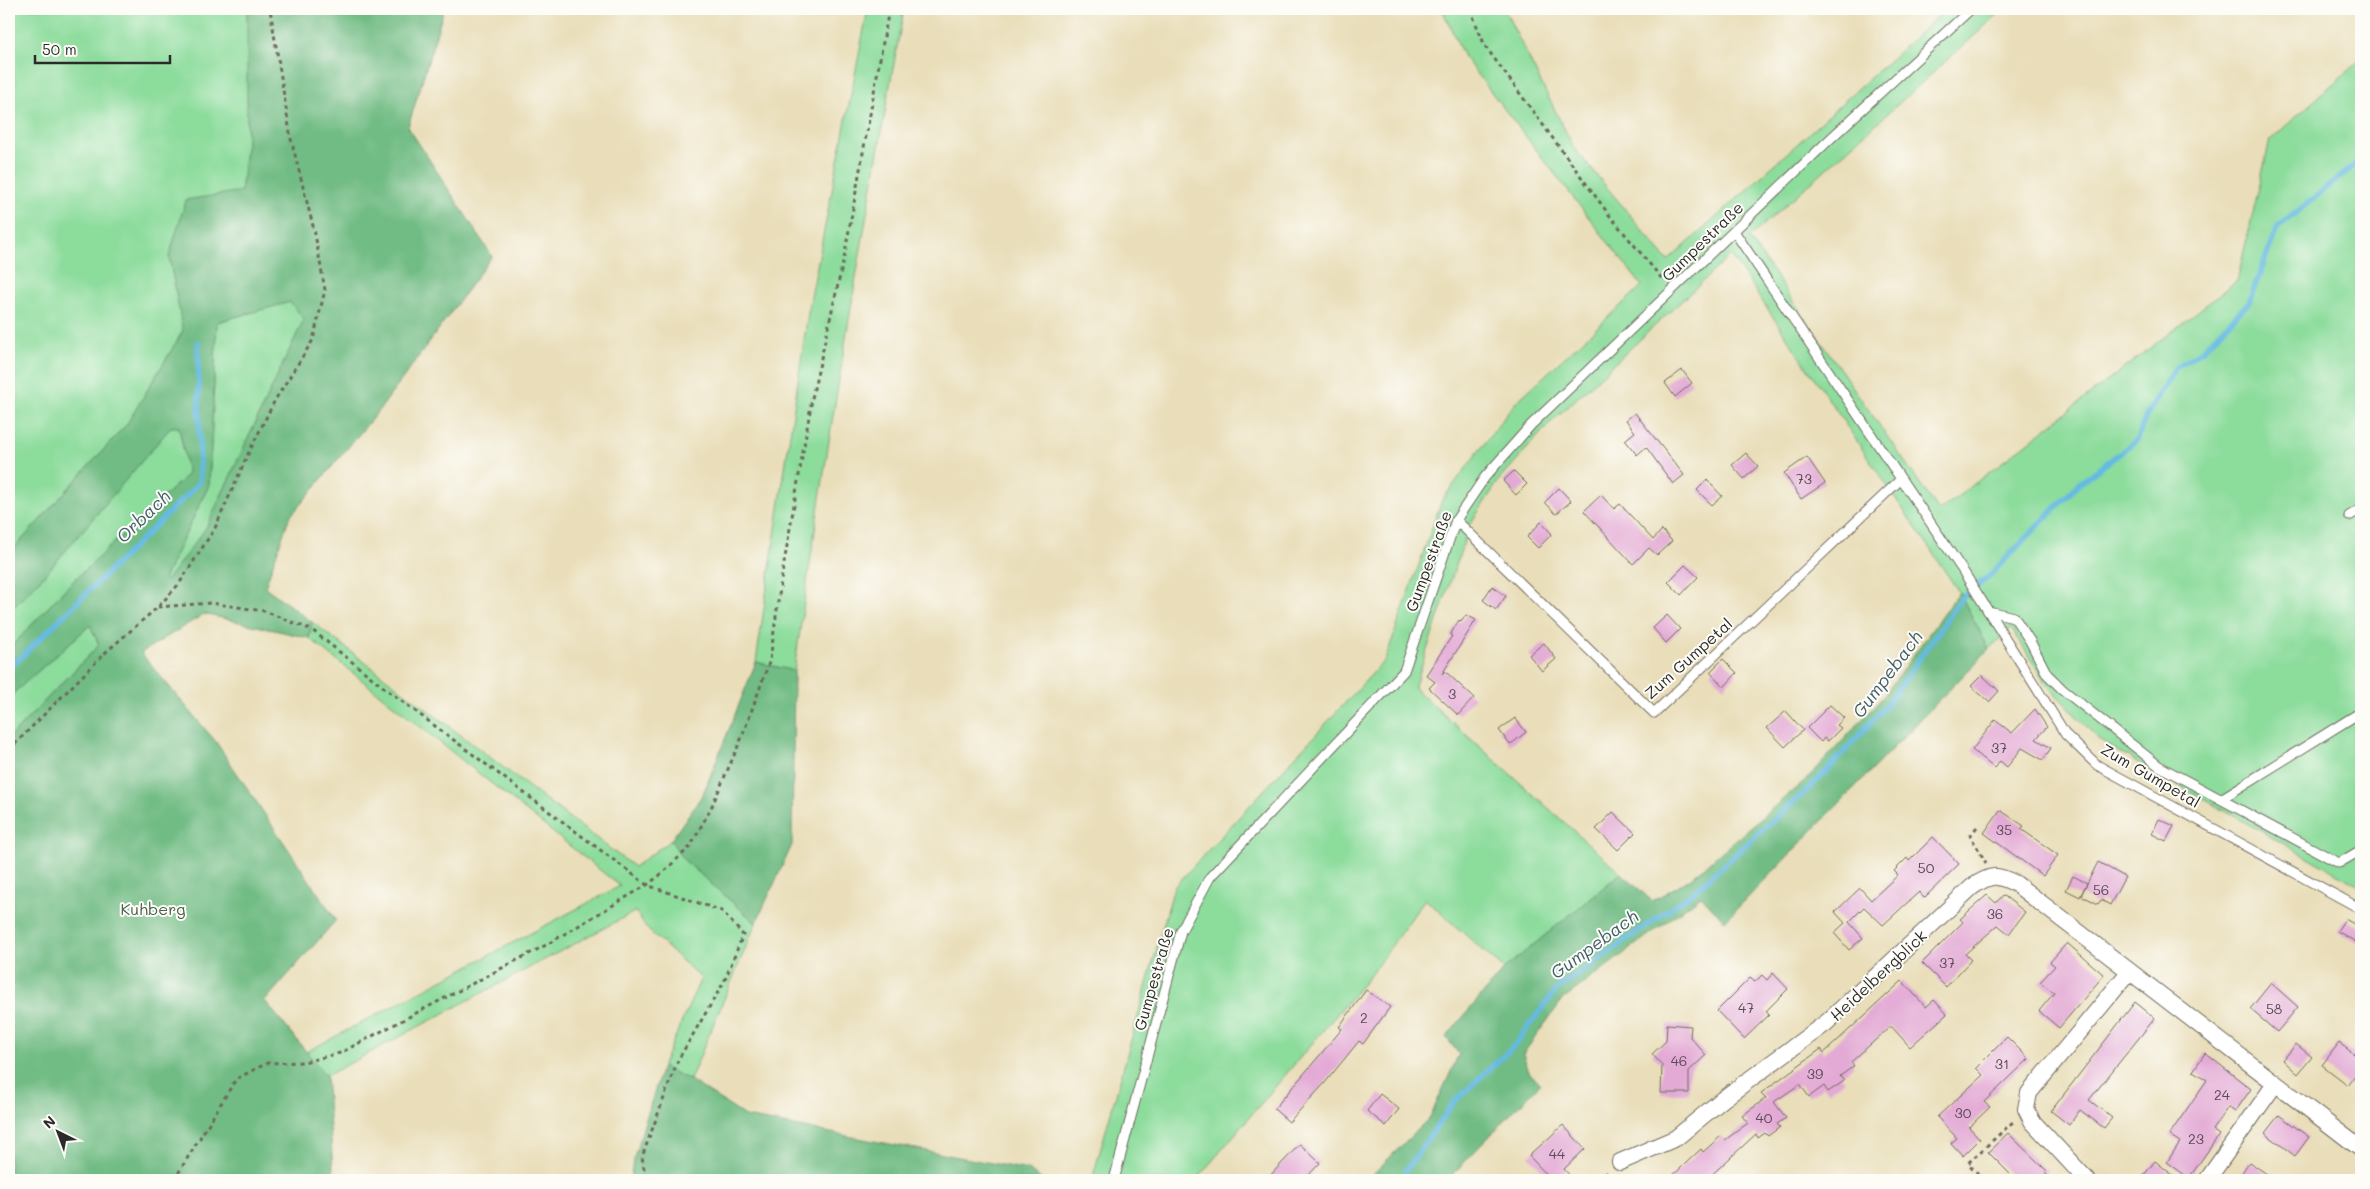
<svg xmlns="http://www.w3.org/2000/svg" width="2370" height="1189" viewBox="0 0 2370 1189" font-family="Mali,sans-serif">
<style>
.green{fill:#8cdc9c;stroke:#5c8464}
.forest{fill:#71bc84;stroke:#4e7458;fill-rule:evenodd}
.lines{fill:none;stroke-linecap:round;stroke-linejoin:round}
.stream{stroke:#65bae1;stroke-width:5.5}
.building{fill:#e3aad5}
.service-casing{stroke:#6e6a5d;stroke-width:11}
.minor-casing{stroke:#6e6a5d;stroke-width:18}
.path{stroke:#6e6a5d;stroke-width:3;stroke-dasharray:4 4;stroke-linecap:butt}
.service{stroke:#fff;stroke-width:9}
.minor{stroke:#fff;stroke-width:16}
.labels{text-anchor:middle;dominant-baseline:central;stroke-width:4;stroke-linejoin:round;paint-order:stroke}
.number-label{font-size:14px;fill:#594b56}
.street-label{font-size:16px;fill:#2b2b2b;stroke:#fdfcf7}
.park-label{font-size:16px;fill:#48604d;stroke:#fdfcf7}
.water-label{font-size:18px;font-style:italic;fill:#3f5d6b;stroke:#fdfcf7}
</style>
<rect width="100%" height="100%" fill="#fdfcf7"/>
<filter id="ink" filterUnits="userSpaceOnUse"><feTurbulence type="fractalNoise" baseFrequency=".02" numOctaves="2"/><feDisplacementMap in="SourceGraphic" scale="10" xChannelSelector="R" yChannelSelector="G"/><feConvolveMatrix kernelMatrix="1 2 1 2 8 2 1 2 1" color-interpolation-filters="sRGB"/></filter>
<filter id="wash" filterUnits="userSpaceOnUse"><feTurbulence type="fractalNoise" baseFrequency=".0096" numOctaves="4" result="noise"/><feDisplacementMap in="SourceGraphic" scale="20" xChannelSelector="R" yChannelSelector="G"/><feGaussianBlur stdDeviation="1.12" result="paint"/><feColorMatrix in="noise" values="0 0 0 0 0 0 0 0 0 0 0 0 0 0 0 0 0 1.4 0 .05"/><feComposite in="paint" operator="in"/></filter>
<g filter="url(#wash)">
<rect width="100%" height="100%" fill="#e9deb9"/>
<g class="green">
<polygon points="9,9 247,9 248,12 247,142 241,192 169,256 183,331 127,424 9,554"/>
<path d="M868,9H904C863,229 826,449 794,671L756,662L809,307Z"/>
<polygon points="1442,9 1504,9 1574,148 1668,261 1946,9 2004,9 1749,238 1939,511 2237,281 2270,140 2361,59 2361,887 2100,741 2047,685 2011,628 1989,649 1959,592 1731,255 1547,426 1500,479 1470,524 1414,688 1621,873 1504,969 1425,899 1372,973 1196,1180 1092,1180 1174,887 1385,660 1442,500 1515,403 1642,286 1464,57"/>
<polygon points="290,302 304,319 206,528 167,581 164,579 209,485 217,322"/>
<polygon points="171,426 179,427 188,474 71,583 9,649 9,612 49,570"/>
<polygon points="312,622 634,867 671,840 682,858 756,923 690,1080 662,1067 701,978 645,927 636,911 326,1076 306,1052 620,886 309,638"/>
<polygon points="90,625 99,645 9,738 9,697"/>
</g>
<g class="forest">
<path d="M247,9H444L408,127L492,256L381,408L289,518L265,587L312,622L309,638L204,614L141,653L216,742L336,920L265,1001L326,1076L334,1180H9V738L99,645L90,625L9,697V649L71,583L188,474L179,427H171L49,570L9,612V554L127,424L183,331L169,256L186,200L241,191L247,142ZM290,302L304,319L206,528L166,581L164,579L209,485L217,322Z"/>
<polygon points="1959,592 1989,649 1725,921 1701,896 1563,999 1523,1054 1529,1072 1540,1084 1447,1180 1367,1180 1430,1117 1459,1054 1446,1037 1504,969 1621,873 1652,901 1691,878 1810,776 1883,697"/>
<polygon points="756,662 794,671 792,845 756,923 682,858 671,840 703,794"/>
<polygon points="662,1067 690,1080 746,1117 1028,1170 1042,1180 630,1180 633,1161"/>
</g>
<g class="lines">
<g class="stream">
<polyline points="9,669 200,482 198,342"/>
<polyline points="1399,1180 1454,1102 1513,1047 1556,990 1695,891 1819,779 1886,706 1962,598 1987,578 2080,483 2136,441 2147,414 2176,367 2203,350 2249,302 2277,228 2361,160"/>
</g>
</g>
<g id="blocks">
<g class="building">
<polygon points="1682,370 1692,383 1675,397 1665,383"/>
<polygon points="1635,413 1684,475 1673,484 1646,447 1637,455 1625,440 1635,432 1626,420"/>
<polygon points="1746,453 1758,466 1744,479 1732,465"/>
<polygon points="1807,457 1825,483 1801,499 1784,473"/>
<polygon points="1514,471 1527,484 1516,495 1503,481"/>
<polygon points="1707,480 1722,496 1712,505 1697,490"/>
<polygon points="1559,488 1571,501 1556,514 1545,502"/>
<polygon points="1601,495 1614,509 1620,504 1653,540 1662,530 1672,541 1657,555 1649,548 1633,564 1584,511"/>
<polygon points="1541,522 1552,534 1538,548 1527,537"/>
<polygon points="1685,565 1698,577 1681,595 1668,582"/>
<polygon points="1492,586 1506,596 1496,610 1483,600"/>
<polygon points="1466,615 1476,620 1442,674 1445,671 1474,698 1458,715 1429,688 1435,682 1426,675 1452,636 1450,635 1459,620 1461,622"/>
<polygon points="1667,615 1680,629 1666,643 1653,628"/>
<polygon points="1544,643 1556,659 1542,671 1529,655"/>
<polygon points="1723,659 1737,673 1724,687 1710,672"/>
<polygon points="1982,675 1999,691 1989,702 1971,686"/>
<polygon points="1830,705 1844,718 1837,725 1841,728 1828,741 1824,738 1821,742 1807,728"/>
<polygon points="2035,709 2047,727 2036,739 2051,748 2043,760 2022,748 2007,767 2000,761 1994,768 1972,750 1995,720 2012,733"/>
<polygon points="1786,711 1803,730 1785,747 1767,728"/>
<polygon points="1515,718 1526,732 1510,745 1499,730"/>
<polygon points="2000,810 2024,826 2021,829 2058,855 2043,876 1984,833"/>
<polygon points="1613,812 1635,833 1618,850 1596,829"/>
<polygon points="2159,819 2174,826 2166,841 2152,834"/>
<polygon points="1933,837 1959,864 1924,898 1919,892 1883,925 1864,907 1849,922 1863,938 1849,950 1834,933 1845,923 1835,912 1860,888 1871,900 1898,875 1894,871 1907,858 1909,861"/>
<polygon points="2098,862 2125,877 2110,905 2101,900 2098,904 2081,895"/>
<polygon points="2073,876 2087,883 2080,897 2066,890"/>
<polygon points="1987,895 1996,903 2003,895 2025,912 2009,934 1998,925 1965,954 1971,960 1946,987 1922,963 1963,922 1960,919"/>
<polygon points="2345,919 2361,928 2361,945 2337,931"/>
<polygon points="2067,943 2104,975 2059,1028 2039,1011 2054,993 2040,982 2055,966 2050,962"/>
<polygon points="1773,973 1788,989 1766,1011 1769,1015 1744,1039 1717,1011 1750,978 1755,982 1762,975 1767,980"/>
<polygon points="1902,981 1926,1007 1934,1000 1947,1014 1910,1047 1891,1026 1851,1062 1854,1066 1840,1076 1844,1081 1828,1092 1824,1086 1809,1097 1800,1084 1774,1102 1786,1118 1777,1124 1780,1127 1768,1136 1765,1133 1758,1138 1756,1134 1706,1180 1668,1180 1701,1149 1703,1152 1721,1136 1725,1140 1748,1123 1742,1116 1766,1098 1761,1093 1821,1049 1824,1053"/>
<polygon points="2271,983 2298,1007 2277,1032 2250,1009"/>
<polygon points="1366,990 1390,1007 1363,1044 1359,1041 1324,1084 1289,1122 1274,1109 1342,1029 1339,1027"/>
<polygon points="2135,1002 2155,1018 2089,1100 2112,1118 2104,1128 2080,1110 2069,1125 2051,1111"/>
<polygon points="1667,1024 1691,1026 1690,1037 1706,1055 1689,1071 1689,1093 1661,1093 1662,1065 1652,1054 1666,1041"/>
<polygon points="2007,1037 2029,1059 1984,1102 1990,1107 1969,1127 1980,1139 1963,1156 1951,1143 1957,1138 1937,1117 1983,1075 1976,1068"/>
<polygon points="2339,1043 2361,1059 2361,1067 2348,1085 2322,1065"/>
<polygon points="2296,1044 2312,1057 2298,1074 2283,1060"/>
<polygon points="2205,1053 2251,1089 2235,1112 2228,1107 2212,1130 2219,1135 2189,1178 2167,1162 2180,1142 2169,1135 2207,1080 2193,1071"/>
<polygon points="1380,1094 1399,1109 1386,1126 1367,1111"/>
<polygon points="2279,1115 2309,1137 2295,1156 2265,1133"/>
<polygon points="1563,1125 1585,1149 1564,1169 1574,1180 1552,1180 1529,1156"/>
<polygon points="2008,1133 2047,1171 2045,1173 2052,1180 2016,1180 1988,1152"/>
<polygon points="1300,1144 1320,1163 1304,1180 1266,1180"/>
<polygon points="2155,1161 2179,1180 2140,1180"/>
<polygon points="2249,1162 2276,1180 2237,1180"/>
</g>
</g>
</g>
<g filter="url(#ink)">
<use href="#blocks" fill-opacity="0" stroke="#6e6a5d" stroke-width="1"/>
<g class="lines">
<defs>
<g id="service">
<polyline points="1734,231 1963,571 2066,735 2097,765 2361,909"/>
<polyline points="2349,516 2361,509"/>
<polyline points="1456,520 1654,713 1900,480"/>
<polyline points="1988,611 2014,617 2030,641 2047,674 2062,689 2159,766 2339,863 2361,850"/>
<polyline points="2221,799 2361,712"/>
<polyline points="1114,1180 1181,931 1210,877 1404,671 1456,520 1485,477 1531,425 1830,139 1971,9"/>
</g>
<g id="minor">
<path d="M1620,1162L1676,1138L1723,1099L1826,1023L1972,887C1991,874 1996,874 2016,884L2361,1149"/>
<polyline points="2087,1180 2032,1121 2026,1109 2029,1093 2129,972"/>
<polyline points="2207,1180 2275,1084"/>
</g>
</defs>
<use href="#service" class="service-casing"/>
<use href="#minor" class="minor-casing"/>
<g class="path">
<polyline points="1470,9 1485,46 1610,216 1663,280"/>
<polyline points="158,607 211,603 264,611 312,630 391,693 647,885 722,911 743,935 724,982 678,1060 642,1157 646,1180"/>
<polyline points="9,750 106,652 158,607 179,584 215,528 249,452 275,400 313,340 325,290 315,234 291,139 270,9"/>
<polyline points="1977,827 1970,835 1986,863"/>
<polyline points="174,1180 236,1079 267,1063 304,1062 340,1053 546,945 647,885 659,876 690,847 711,808 742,737 770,660 781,581 813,393 844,258 889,9"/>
<polyline points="1598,1180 1608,1172"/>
<polyline points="1984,1180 1968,1163 2015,1120"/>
</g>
<use href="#service" class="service"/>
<use href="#minor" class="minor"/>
</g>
</g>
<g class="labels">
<g class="number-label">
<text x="1804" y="478">73</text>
<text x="1452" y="693">3</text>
<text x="1999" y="747">37</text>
<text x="2004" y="829">35</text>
<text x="1926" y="867">50</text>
<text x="2101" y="889">56</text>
<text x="1995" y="913">36</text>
<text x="1947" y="962">37</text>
<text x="1746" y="1007">47</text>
<text x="2274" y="1008">58</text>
<text x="1364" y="1017">2</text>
<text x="1679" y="1060">46</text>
<text x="2002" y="1063">31</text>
<text x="1815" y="1073">39</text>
<text x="2222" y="1094">24</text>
<text x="1963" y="1112">30</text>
<text x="1764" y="1117">40</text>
<text x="2196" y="1138">23</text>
<text x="1557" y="1153">44</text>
</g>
<g class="street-label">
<text transform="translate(1702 241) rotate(-44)">Gumpestraße</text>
<text transform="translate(1428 561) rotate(-70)">Gumpestraße</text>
<text transform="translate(1688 658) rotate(-42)">Zum Gumpetal</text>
<text transform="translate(2151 775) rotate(30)">Zum Gumpetal</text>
<text transform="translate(1878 975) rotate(-43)">Heidelbergblick</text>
<text transform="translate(1153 979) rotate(-74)">Gumpestraße</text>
</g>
<g class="park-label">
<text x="153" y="908">Kuhberg</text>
</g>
<g class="water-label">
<text transform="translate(143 516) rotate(-44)">Orbach</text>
<text transform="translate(1887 674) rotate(-53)">Gumpebach</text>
<text transform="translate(1594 944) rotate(-36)">Gumpebach</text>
</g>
</g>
<rect width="2370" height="1189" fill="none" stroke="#fdfcf7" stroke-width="30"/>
<g transform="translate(58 1132) rotate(318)" stroke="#fdfcf7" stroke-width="4" paint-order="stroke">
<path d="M0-4L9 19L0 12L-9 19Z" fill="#2b2b2b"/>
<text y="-8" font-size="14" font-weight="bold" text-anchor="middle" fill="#2b2b2b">N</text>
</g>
<path d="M35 55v8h135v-8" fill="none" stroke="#2b2b2b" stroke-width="2.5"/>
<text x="42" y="55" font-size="15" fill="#2b2b2b" stroke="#fdfcf7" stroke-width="4" paint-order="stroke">50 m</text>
</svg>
